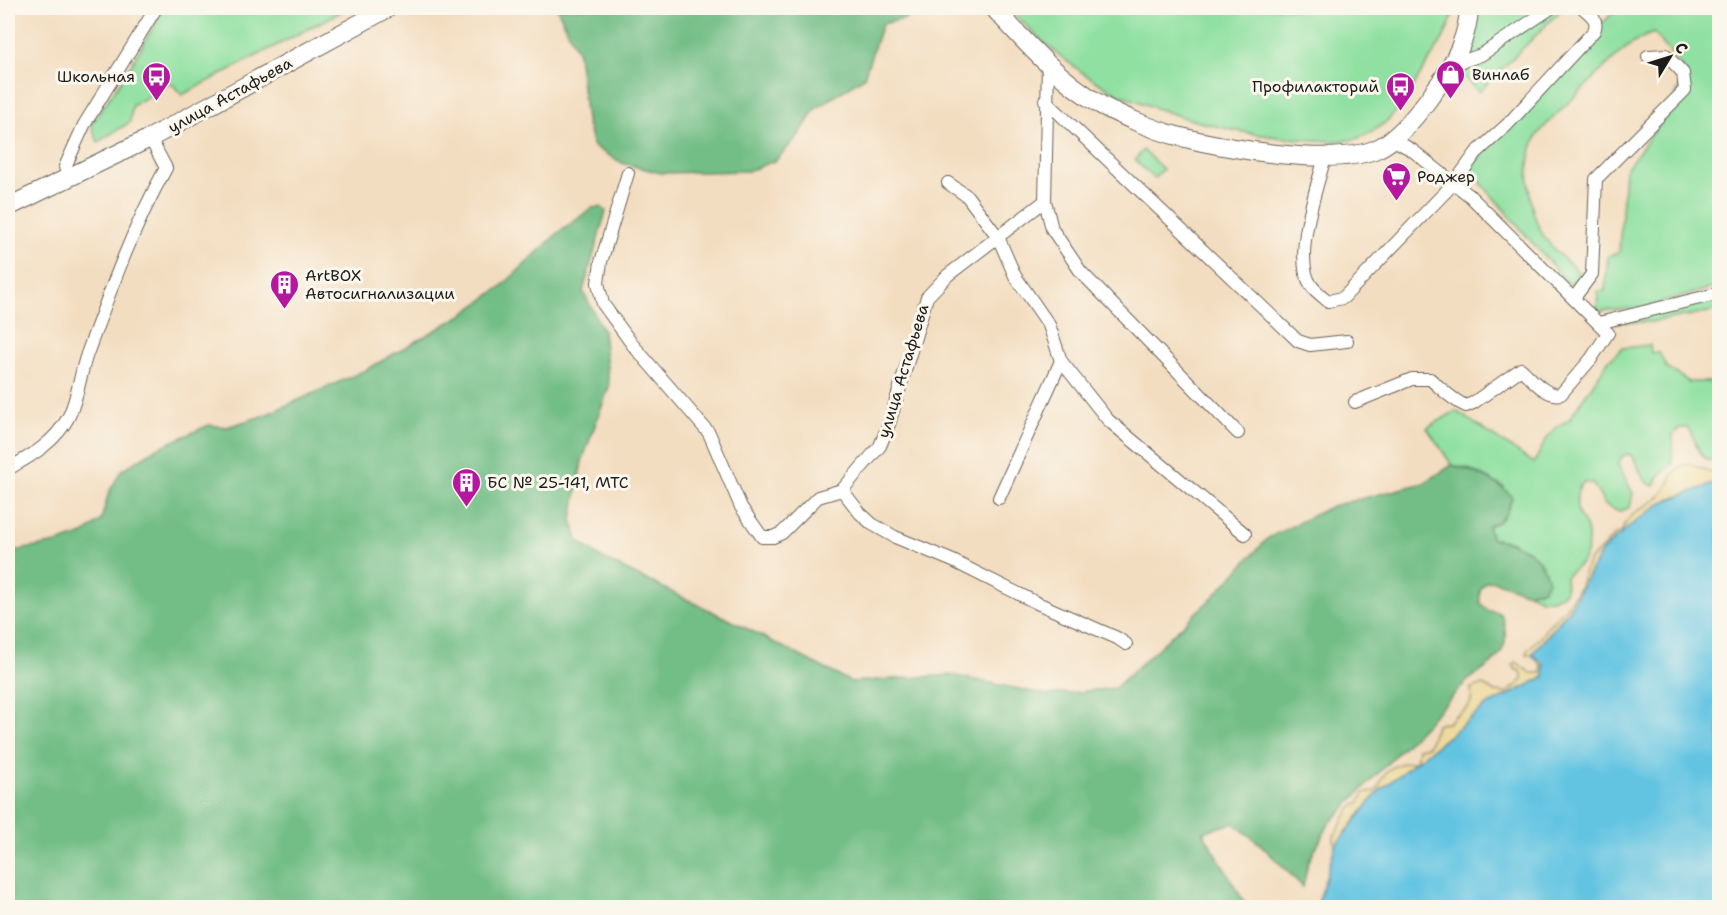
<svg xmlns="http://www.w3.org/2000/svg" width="1727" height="915" viewBox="0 0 1727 915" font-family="'Shantell Sans',sans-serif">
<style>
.green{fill:#8fe0a1;stroke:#567e5e;stroke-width:1.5}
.forest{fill:#73be87;stroke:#486d52;stroke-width:1.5}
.sand{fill:#eeda9e;stroke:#857b5d;stroke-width:1.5}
.water{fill:#64c4e2;stroke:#40707f;stroke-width:1.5}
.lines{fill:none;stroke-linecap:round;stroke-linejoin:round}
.minor-casing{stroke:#676055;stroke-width:14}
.primary-casing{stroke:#676055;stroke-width:20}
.minor{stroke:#fff;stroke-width:12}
.primary{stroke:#fff;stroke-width:18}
.labels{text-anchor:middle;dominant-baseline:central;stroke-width:6;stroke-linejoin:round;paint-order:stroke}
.poi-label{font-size:16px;fill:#1c1c1c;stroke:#fbf7ec;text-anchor:start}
.street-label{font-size:16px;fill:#1c1c1c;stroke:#fbf7ec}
</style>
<rect width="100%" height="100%" fill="#fbf7ec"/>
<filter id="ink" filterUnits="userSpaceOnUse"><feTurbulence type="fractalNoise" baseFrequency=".0167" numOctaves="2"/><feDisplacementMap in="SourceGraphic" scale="12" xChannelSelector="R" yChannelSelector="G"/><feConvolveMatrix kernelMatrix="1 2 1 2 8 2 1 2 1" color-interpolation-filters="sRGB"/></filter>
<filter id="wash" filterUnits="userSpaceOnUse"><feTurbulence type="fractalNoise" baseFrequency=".008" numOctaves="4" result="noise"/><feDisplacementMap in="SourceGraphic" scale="24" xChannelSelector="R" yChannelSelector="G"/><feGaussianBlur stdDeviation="1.35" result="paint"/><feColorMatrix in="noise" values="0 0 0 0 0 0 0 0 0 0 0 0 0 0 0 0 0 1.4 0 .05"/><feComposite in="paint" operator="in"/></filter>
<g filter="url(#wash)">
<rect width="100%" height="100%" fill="#f3ddc0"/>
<g class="green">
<polygon points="164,8 348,8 182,95 171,83 132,106 130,122 98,142 91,125 127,72"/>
<path d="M1009,8H1454C1451,31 1434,53 1422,72C1406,99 1392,125 1361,137C1346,143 1328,141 1312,140C1253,137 1195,124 1140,102C1129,98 1117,94 1107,88C1070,67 1037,38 1009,8Z"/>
<polygon points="1477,8 1563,8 1479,92 1464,76 1457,82 1449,75"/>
<path d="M1619,8H1719V286L1644,308L1597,311L1598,291H1605L1608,256L1619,253L1625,170L1668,113L1686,72L1654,33C1628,41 1606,66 1587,85C1575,97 1542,126 1536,138C1523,164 1528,211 1543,235C1552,250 1568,262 1581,274L1569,285L1469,169L1601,24Z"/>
<polygon points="1143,150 1163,169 1154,179 1135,160"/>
<polygon points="1719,294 1719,310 1651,322 1615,322"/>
<path d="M1650,345L1651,353L1659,352L1666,367L1689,382H1719V459C1695,465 1699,439 1687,428H1679L1673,435L1672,465L1659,476L1655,486C1637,483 1642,462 1629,454C1622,455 1620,458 1618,465L1633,493L1630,507L1619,512L1605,505L1593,484L1584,482C1576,489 1575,502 1578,513C1580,519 1586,523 1587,529C1589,535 1588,547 1586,553C1584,565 1572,569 1565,577L1566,590L1563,594L1552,599H1541L1528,593L1543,589L1512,542L1491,538L1488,526L1499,522L1504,487L1469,469L1452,465L1427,428L1456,411L1534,463C1543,446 1549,427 1568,421L1609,360L1622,348Z"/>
</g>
<g class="forest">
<polygon points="557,8 909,8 908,18 882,24 864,77 815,109 799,135 776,160 749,171 661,173 622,163 593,146 586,120 578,53"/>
<path d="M600,207L606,211L583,291L603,331L609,387L582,461L572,519L578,541L603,559L734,622L851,682L951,675L1048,695L1115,688L1211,599L1268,538L1332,506L1424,483L1452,465C1473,471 1498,480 1512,497C1508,513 1504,520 1488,526L1491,538C1520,545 1540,549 1548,581L1543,589L1528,593L1494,581L1485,582L1480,590V603L1489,611C1496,611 1501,612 1503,620C1513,652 1492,665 1468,680L1329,824L1308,863L1303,887L1260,844L1233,823L1203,832L1247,907H8V552L57,543L84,534L101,520L109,492L122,470L156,449L209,425L227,427L265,415L366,370L462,315L502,286L558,233L592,208Z"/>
</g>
<path class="sand" d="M1690,464L1719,475V482L1663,502L1631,525L1602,551L1568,611L1533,653L1544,664V677L1485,707L1379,791L1335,846L1334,836C1342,826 1347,806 1359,803L1364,793L1374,791L1378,789C1383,770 1396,761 1416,762L1418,748L1428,746L1437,724L1448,723C1459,706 1474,716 1471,688L1483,685L1495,692L1507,693L1523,680L1521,671L1516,670L1513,665L1516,662L1531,673H1541L1542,666L1533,656L1527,654V650L1542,635L1546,628L1565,609L1579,588L1588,562L1617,533L1621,534C1628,508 1648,510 1663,493C1674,480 1669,467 1690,464Z"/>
<polygon class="water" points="1719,482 1719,907 1317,907 1335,846 1379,791 1485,707 1544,677 1544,664 1532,654 1568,611 1602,551 1631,525 1663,502"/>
</g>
<g filter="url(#ink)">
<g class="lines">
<defs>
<g id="minor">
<polyline points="1048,65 1045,201 1052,229 1081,272 1238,433"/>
<polyline points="1452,65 1481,55 1551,8"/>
<polyline points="1045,100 1298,341 1310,345 1347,341"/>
<path d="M1325,157C1317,187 1292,258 1311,285C1315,291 1322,296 1328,301L1343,298L1455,182L1476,153L1507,125L1594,31C1599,20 1591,15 1583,8"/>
<polyline points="628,173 601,262 598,283 603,304 632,344 709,433 741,507 762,537 773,537 782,533 818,497 842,490 880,446 889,424 927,297 948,275 1045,201"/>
<polyline points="68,177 65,167 84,125 156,8"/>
<polyline points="948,183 967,196 998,237 1015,276 1049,325 1061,361 1108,420 1245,534"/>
<polyline points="1574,298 1592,274 1596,179 1685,90 1683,73 1666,55 1648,56"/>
<polyline points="1599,323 1720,293"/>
<path d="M1355,402L1412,379H1430C1442,389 1452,400 1466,406L1473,403L1521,369C1531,378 1547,398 1561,394L1591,359L1608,333L1470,196L1412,150L1392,139"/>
<path d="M8,469C31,456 56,442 69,416C78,397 80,374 87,354C110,291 133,227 166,168L150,138"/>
<polyline points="842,490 860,513 872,524 895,537 953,561 1037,603 1117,638 1126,644"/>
<polyline points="999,498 1061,361"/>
</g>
<g id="primary">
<path d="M994,8C1027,44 1059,80 1101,105C1119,115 1157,131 1177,136C1224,148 1330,167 1374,150C1398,141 1421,110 1435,90C1453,66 1468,38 1469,8"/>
<polyline points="8,207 150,138 388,8"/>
</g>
</defs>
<use href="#minor" class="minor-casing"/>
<use href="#primary" class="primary-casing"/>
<use href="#minor" class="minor"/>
<use href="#primary" class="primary"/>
</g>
</g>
<defs>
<symbol id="shop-pin" viewBox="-11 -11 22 30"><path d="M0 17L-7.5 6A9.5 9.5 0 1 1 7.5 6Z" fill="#b5179e" stroke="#fbf7ec"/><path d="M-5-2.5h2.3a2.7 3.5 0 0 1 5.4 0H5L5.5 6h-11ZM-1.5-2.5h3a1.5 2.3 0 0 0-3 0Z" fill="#fff"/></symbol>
<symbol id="bus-pin" viewBox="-11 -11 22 30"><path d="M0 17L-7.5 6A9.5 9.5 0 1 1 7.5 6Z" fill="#b5179e" stroke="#fbf7ec"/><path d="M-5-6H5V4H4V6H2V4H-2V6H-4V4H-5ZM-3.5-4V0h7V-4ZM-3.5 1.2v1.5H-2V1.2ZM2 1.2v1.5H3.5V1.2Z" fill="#fff"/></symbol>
<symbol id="supermarket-pin" viewBox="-11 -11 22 30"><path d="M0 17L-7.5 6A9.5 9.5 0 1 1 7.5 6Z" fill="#b5179e" stroke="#fbf7ec"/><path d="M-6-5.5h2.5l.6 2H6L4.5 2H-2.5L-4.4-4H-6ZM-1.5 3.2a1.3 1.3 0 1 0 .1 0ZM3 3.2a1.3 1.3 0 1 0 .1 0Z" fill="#fff"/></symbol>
<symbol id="building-pin" viewBox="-11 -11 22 30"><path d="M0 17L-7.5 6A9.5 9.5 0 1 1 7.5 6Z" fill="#b5179e" stroke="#fbf7ec"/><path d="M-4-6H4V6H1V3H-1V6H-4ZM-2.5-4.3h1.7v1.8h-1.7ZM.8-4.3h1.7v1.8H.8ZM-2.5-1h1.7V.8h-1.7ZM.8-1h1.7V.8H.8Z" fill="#fff"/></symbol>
</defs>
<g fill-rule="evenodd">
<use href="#shop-pin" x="1434" y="58" width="33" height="45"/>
<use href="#bus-pin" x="140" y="60" width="33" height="45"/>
<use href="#bus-pin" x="1384" y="70" width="33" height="45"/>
<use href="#supermarket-pin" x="1380" y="160" width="33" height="45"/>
<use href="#building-pin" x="268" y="268" width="33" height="45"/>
<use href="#building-pin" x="450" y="466" width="33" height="45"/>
</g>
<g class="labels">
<g class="poi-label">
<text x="1472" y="74">Винлаб</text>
<text x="135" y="76" text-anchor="end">Школьная</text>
<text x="1379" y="86" text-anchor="end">Профилакторий</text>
<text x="1417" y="176">Роджер</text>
<text x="305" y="275">ArtBOX<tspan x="305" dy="18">Автосигнализации</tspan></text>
<text x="487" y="482">БС № 25-141, МТС</text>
</g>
<g class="street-label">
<text transform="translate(230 95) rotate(-29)">улица Астафьева</text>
<text transform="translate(903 371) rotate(-73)">улица Астафьева</text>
</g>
</g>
<rect width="1727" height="915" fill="none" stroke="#fbf7ec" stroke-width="30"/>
<g transform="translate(1670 57) rotate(52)" stroke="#fbf7ec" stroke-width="4.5" paint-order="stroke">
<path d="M0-4.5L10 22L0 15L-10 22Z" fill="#1c1c1c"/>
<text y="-9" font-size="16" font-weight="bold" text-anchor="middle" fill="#1c1c1c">С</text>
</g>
</svg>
